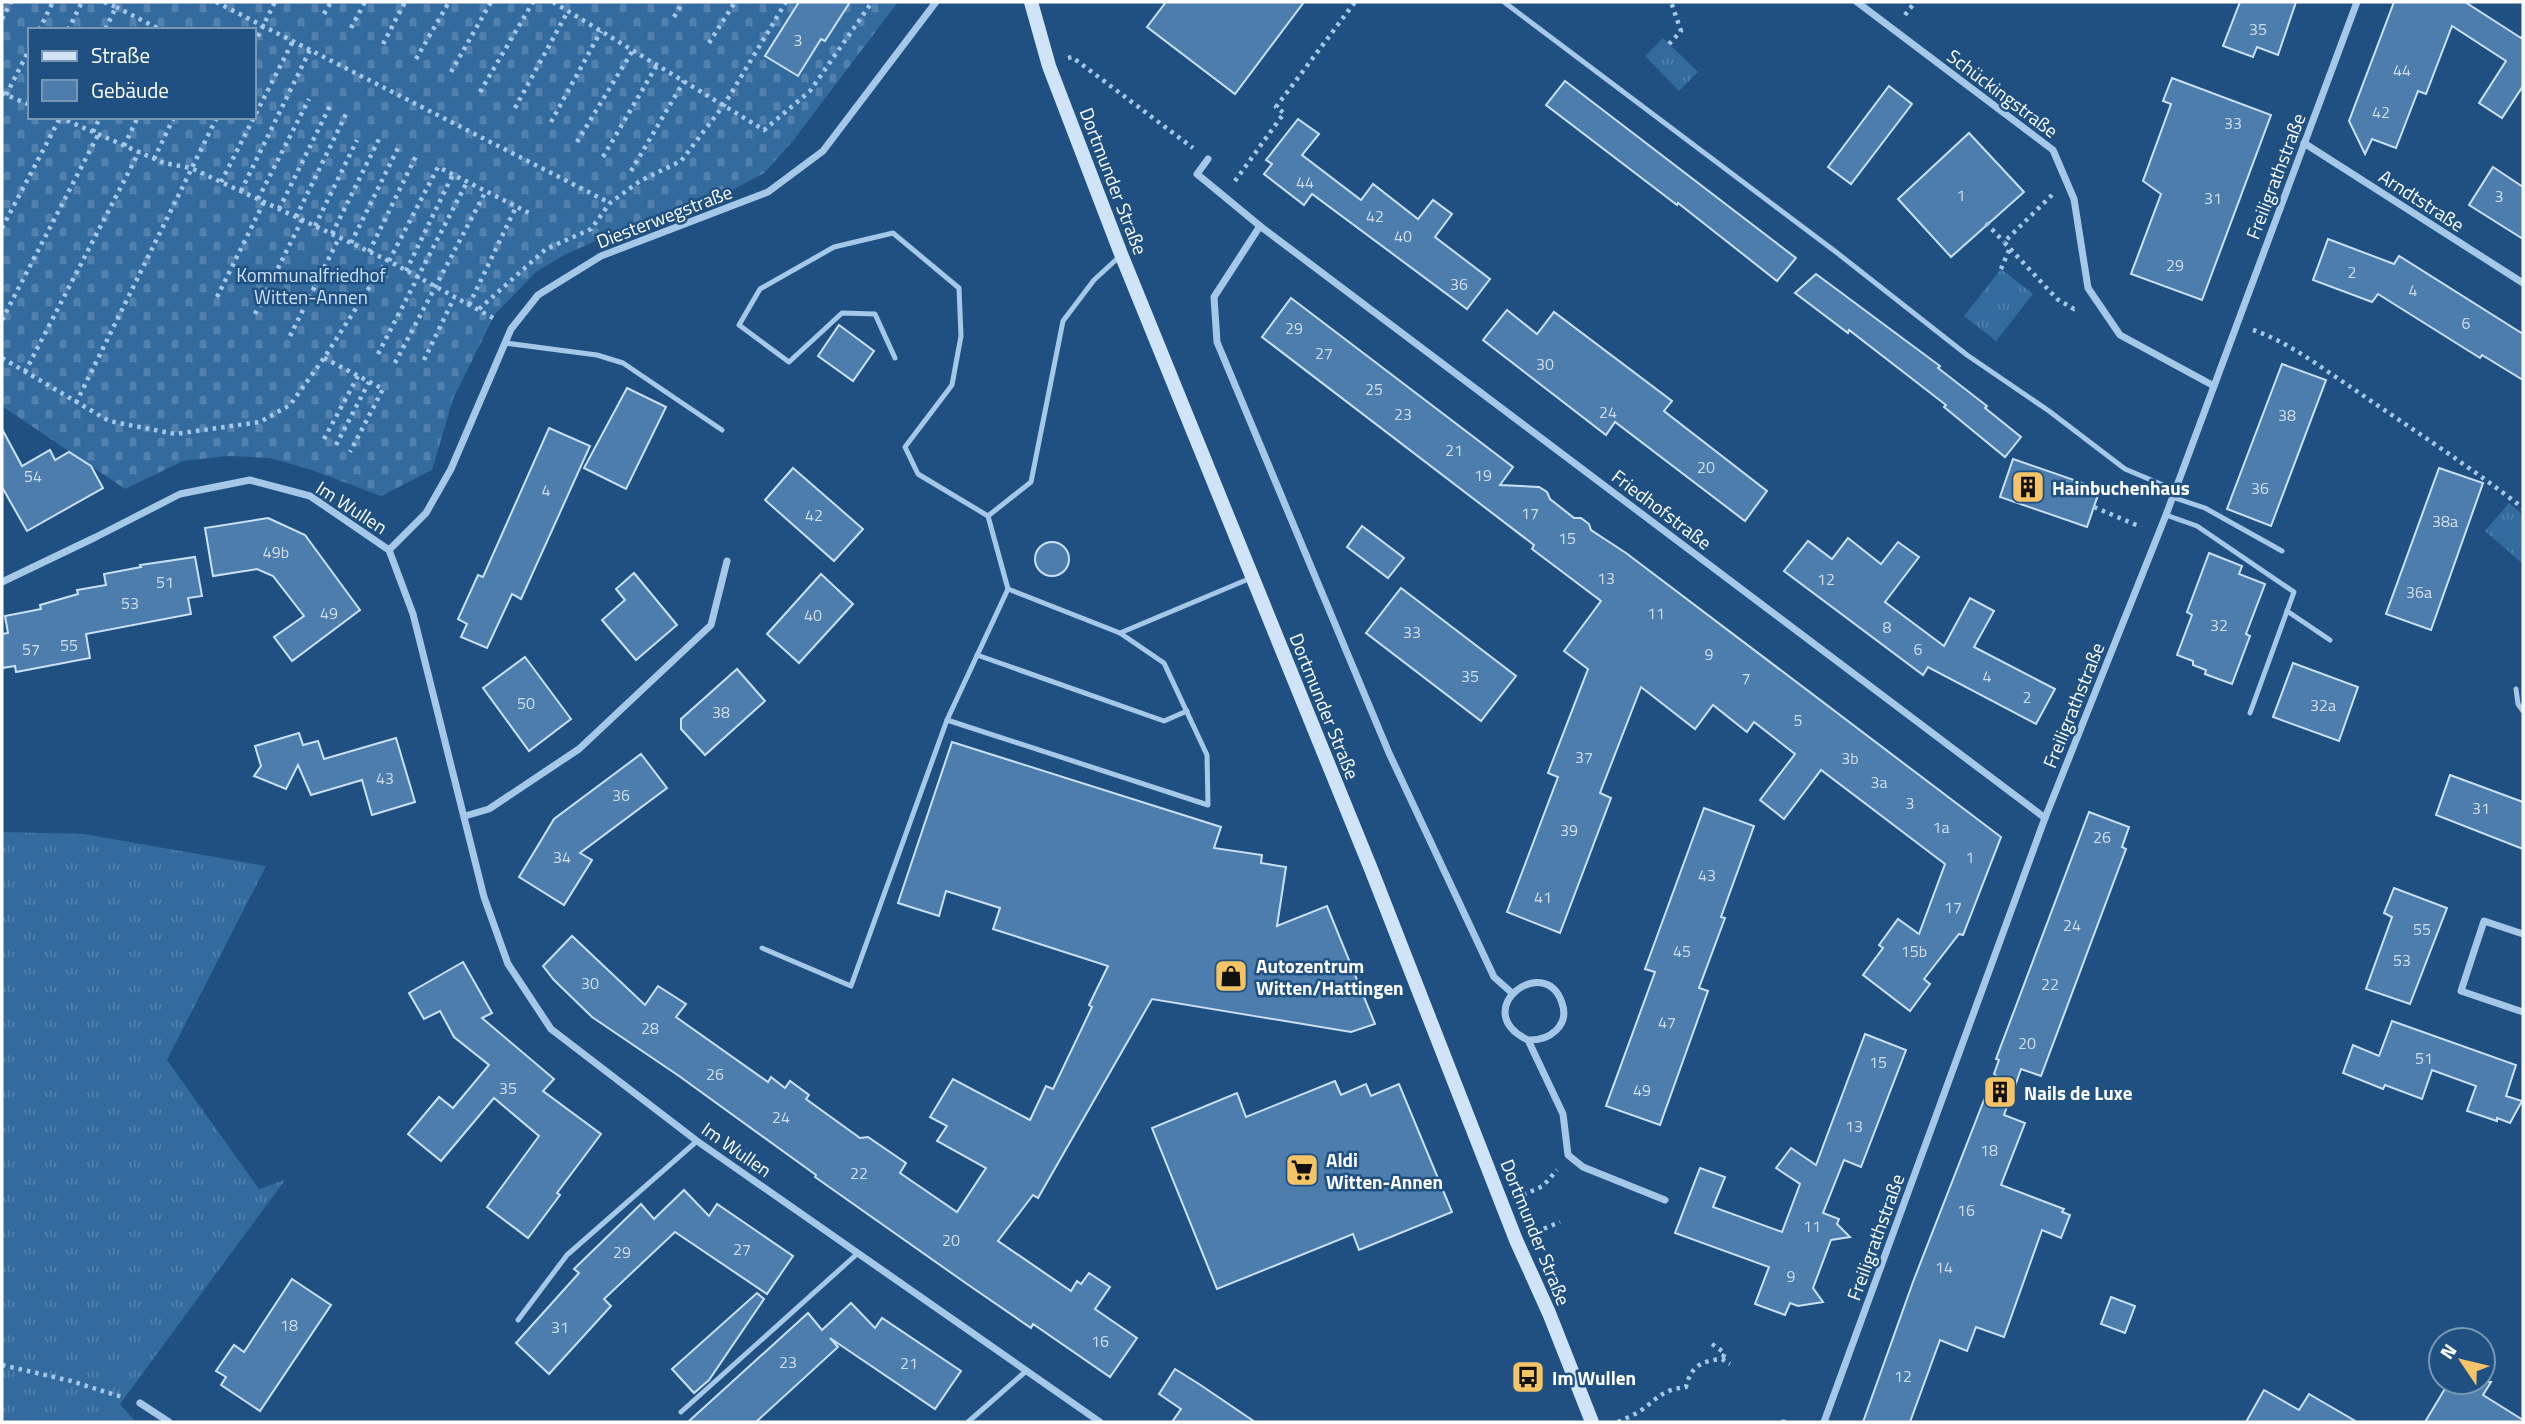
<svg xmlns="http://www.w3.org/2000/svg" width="2525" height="1424" viewBox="0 0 2525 1424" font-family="'Titillium Web',sans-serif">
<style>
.grass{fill:url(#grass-tufts)}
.cemetery{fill:url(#cemetery-stones);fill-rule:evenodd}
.building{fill:#4d7dac;stroke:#cae1f6;stroke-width:2}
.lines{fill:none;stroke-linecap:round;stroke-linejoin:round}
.path{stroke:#a6c8e8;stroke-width:4.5;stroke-dasharray:3.5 5;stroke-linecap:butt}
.service{stroke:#a6c8e8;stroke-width:5}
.minor{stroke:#a6c8e8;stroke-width:7}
.secondary{stroke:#d1e3f6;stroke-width:14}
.labels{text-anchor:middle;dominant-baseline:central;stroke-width:5;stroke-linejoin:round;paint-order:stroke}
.number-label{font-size:16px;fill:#d2deea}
.street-label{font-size:19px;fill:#fff;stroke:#205081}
.park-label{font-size:19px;fill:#cae1f6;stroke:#205081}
.poi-label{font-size:19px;font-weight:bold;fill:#fff;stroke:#205081;text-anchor:start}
</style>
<defs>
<pattern id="grass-tufts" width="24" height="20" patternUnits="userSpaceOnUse" patternTransform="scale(1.75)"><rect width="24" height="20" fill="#346b9f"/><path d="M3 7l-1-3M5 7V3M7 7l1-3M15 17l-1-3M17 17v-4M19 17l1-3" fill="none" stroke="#5281ad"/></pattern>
<pattern id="cemetery-stones" width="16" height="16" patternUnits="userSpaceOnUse" patternTransform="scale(1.75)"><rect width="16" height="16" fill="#346b9f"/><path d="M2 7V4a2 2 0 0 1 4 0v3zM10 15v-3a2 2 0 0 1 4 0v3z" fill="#5281ad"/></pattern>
</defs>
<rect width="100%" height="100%" fill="#205081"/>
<g class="grass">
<polygon points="1663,38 1698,72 1679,91 1645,56"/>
<polygon points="2001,269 2033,294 1996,341 1964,316"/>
<polygon points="2509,503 2523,515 2523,564 2485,531"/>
<polygon points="2,832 84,834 266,866 167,1060 259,1189 285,1180 120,1404 136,1422 2,1422"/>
</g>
<path class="cemetery" d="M2,2H898L792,142L764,173L719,197L607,236L564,255L536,272L495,314L453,399L432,470L381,496L309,469L270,458L227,456L183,461L125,489L2,406ZM30,30H254V117H30Z"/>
<g class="building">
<polygon points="799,2 850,2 825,41 821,39 798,76 765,56"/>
<polygon points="1166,2 1304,2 1235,94 1147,27"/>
<polygon points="2240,2 2296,2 2278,55 2257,47 2253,57 2223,46"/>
<polygon points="2394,2 2465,2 2521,38 2523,35 2523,86 2502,118 2479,103 2506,61 2452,26 2426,94 2418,91 2396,148 2372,139 2365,154 2349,121"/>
<polygon points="2172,78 2271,115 2202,300 2131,274 2161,194 2143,181 2171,104 2163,101"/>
<polygon points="1565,81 1796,258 1777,281 1678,203 1677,205 1546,105"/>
<polygon points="1889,86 1912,104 1851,184 1828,167"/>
<polygon points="1298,119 1319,134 1302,155 1361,200 1373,184 1418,219 1433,200 1452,214 1435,237 1490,279 1467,309 1312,194 1304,205 1264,174 1272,164 1266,160"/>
<polygon points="1969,133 2024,192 1951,257 1898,199"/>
<polygon points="2493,167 2523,187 2523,239 2469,205"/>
<polygon points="2328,239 2394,264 2399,256 2523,334 2523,380 2482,355 2480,358 2378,294 2372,302 2313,280"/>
<polygon points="1816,274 1940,366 1938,368 1987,406 1985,408 2021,437 2005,457 1944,407 1946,405 1849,330 1848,333 1795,293"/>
<polygon points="1291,298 1513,467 1500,485 1539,487 1547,492 1550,499 1574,518 1581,518 1589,524 1591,530 1626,553 2001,837 1963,935 1959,934 1924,979 1930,984 1910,1011 1863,975 1883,948 1879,945 1898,919 1919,934 1945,864 1821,770 1784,819 1760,800 1795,754 1754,722 1747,732 1713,705 1695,729 1641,687 1600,793 1611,798 1560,933 1507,912 1558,777 1548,773 1588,669 1564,651 1601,601 1532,549 1534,545 1262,337"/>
<polygon points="1507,310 1537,334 1554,312 1672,401 1664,411 1767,491 1745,521 1615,422 1606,435 1483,340"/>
<polygon points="839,325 874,351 853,381 818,356"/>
<polygon points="2282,364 2326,380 2271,526 2227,509"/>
<polygon points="627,388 666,407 626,489 584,468"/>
<polygon points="549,428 590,446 521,599 512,594 487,648 461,637 467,624 458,619 478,575 483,577"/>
<polygon points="2,429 22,466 50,450 55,460 69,452 91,466 103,488 27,531 2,487"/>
<polygon points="2013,459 2100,489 2087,527 2000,497"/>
<polygon points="793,468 863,529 834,561 765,500"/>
<polygon points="2439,468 2483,483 2431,630 2386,614"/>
<polygon points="268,518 305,535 360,610 292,661 274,637 304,616 273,576 257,569 213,576 205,528"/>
<polygon points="1362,526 1404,558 1388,578 1347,547"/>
<polygon points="1848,538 1881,564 1898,542 1919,557 1885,602 1944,646 1970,598 1994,611 1974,647 2055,689 2036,724 1928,667 1923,675 1784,571 1808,541 1832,559"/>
<circle cx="1052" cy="559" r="17"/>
<polygon points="2209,553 2242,566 2239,574 2265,584 2246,634 2250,636 2232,684 2205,674 2206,670 2193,665 2193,661 2177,655 2192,615 2187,612"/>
<polygon points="195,557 202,596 188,598 191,614 86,634 90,658 16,672 15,666 2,668 2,634 8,633 5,616 41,609 40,605 78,594 77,590 106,585 104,574 141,567 140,565"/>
<polygon points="634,573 677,625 636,660 602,620 625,600 616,589"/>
<polygon points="821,574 853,604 799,663 767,634"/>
<polygon points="1401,588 1516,676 1481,721 1366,633"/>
<polygon points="525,657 571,719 529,751 483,688"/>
<polygon points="2293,663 2358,687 2339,741 2273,717"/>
<polygon points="737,669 765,701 705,755 681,729 681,719"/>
<polygon points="299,733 303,745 318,741 324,759 396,738 415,802 372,815 362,780 311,795 298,765 286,789 254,776 261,766 255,746"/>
<polygon points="952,742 1221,827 1214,848 1262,855 1261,863 1286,867 1277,926 1327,906 1375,1024 1351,1032 1152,999 1038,1198 1033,1195 998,1241 1071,1291 1077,1281 1081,1284 1089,1273 1110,1287 1095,1309 1137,1338 1110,1377 1033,1324 1031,1328 967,1284 815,1177 816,1175 679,1076 592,1017 554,980 543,966 572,936 645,1005 658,986 686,1004 676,1017 768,1082 771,1077 785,1088 790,1081 809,1095 806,1099 860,1138 868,1137 906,1163 900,1173 957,1212 986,1168 937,1141 947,1126 930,1117 953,1079 1030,1120 1046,1086 1053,1089 1092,1007 1089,1005 1108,966 993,929 1000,908 946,891 939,916 898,903"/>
<polygon points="641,754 667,788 580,853 592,860 564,905 519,877 554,819"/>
<polygon points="2450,775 2523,802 2523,849 2436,815"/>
<polygon points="1704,808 1754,826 1721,917 1725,918 1699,988 1708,991 1660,1125 1606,1106 1655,972 1645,969"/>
<polygon points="2089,812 2129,827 2122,847 2126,849 2041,1076 2021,1069 2014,1089 1994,1074 1999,1060 1996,1059"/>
<polygon points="2394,888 2447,908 2410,1004 2366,989 2392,917 2384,913"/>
<polygon points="463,962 492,1013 482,1018 554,1079 543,1091 601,1134 557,1193 560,1195 528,1238 487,1207 539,1136 494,1098 441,1161 408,1134 439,1097 453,1108 489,1065 454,1037 440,1011 424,1019 409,993"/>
<polygon points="2392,1021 2516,1065 2506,1096 2522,1101 2510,1123 2497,1118 2497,1121 2467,1111 2476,1086 2432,1070 2422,1099 2385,1085 2383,1089 2343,1073 2353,1045 2379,1056"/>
<polygon points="1865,1034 1906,1050 1861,1167 1844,1160 1823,1213 1839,1219 1837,1224 1850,1237 1831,1240 1813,1288 1823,1302 1798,1306 1790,1303 1785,1315 1755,1304 1769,1267 1675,1233 1700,1168 1725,1177 1713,1207 1782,1232 1800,1184 1776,1168 1791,1148 1816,1165"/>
<polygon points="1335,1081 1341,1095 1366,1084 1371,1096 1399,1084 1452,1212 1359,1250 1353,1234 1217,1289 1152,1128 1237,1093 1246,1117"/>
<polygon points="1991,1082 2013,1090 2004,1115 2025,1123 2001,1185 2064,1209 2062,1212 2070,1215 2061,1238 2042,1230 2004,1337 1976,1327 1967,1351 1940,1340 1910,1422 1863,1422 1913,1282"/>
<polygon points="684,1190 709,1216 717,1204 793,1256 767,1294 675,1232 604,1299 611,1306 549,1374 516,1343 579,1273 574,1269 641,1204 654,1219"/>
<polygon points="292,1279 331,1305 260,1411 221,1385 226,1377 216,1371 234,1345 244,1352"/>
<polygon points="757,1293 764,1299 709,1380 694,1393 672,1369"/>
<polygon points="2111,1297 2135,1306 2125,1333 2101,1324"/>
<polygon points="851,1303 875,1328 882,1318 961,1371 935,1409 830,1338 838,1347 756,1422 688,1422 808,1313 822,1330"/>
<polygon points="1175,1369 1199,1384 1255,1422 1172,1422 1181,1409 1159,1394"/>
<polygon points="2449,1382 2491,1382 2483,1395 2523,1420 2523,1422 2425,1422"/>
<polygon points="2264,1390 2299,1410 2309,1394 2357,1422 2246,1422"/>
</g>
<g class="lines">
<g class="path">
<polyline points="104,2 116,7 105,30"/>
<polyline points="216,2 610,203"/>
<polyline points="553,2 764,130 810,91 872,2"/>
<polyline points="116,7 161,30"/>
<polyline points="324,14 331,2"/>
<polyline points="1905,15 1915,2"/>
<polyline points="674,17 683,2"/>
<polyline points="2,19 11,2"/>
<polyline points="351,28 365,2"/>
<polyline points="39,30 53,2"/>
<polyline points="68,30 82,2"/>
<polyline points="709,43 735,2"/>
<polyline points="254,44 275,2"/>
<polyline points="383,44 405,2"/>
<polyline points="1669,44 1681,31 1671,2"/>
<polyline points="1068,58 1072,57 1193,148"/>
<polyline points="416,59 449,2"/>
<polyline points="451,72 491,2"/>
<polyline points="480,92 533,2"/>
<polyline points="2,93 30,105"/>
<polyline points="6,95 30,48"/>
<polyline points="515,108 568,11"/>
<polyline points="59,117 164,163 191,168 279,209 387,260 495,319"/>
<polyline points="551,122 601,31"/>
<polyline points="93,132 100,117"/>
<polyline points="577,142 633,50"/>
<polyline points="124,146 138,117"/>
<polyline points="603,157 657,65"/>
<polyline points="154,159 174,117"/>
<polyline points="631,171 684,81"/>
<polyline points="1235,181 1284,113 1276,107 1355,2"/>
<polyline points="221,182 293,41"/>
<polyline points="241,191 310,50"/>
<polyline points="2052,195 2004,242 2057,299 2074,309 2078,307"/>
<polyline points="258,199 309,99"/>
<polyline points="279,209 330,106"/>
<polyline points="296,217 348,110"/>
<polyline points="1986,223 2004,242"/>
<polyline points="315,226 357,140"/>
<polyline points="2,228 60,118"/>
<polyline points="332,234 380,137"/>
<polyline points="351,243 400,144"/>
<polyline points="369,252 417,154"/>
<polyline points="389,261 438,167 531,214"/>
<polyline points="2001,269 2010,248"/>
<polyline points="406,271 453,174"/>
<polyline points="217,297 264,202"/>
<polyline points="469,305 516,207"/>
<polyline points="479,309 546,249 591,229 610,203 640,181 681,161 724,105 786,2"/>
<polyline points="255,314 302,220"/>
<polyline points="2,320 98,135"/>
<path d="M2253,330C2289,342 2323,369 2355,390C2412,429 2469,466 2523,508"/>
<polyline points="290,336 339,238"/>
<polyline points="378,354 467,182"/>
<polyline points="2,358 109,421 175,434 260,422 290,405 324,358 387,260"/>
<polyline points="324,358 383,389 350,452"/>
<polyline points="424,360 454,298"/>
<polyline points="395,363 486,191"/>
<polyline points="25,372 139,152"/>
<polyline points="76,403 217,117"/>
<polyline points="324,439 358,376"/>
<polyline points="336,445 369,382"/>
<polyline points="2094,507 2141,527"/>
<polyline points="1523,1195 1543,1186 1557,1170"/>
<polyline points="1536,1232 1560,1222"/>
<polyline points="1712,1344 1725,1353 1722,1359"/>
<polyline points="2,1365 71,1381 122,1397"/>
<path d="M1618,1422C1626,1418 1635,1415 1643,1409C1660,1396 1663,1390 1686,1387C1691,1366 1701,1361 1722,1359L1730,1364"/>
</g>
<g class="service">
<polyline points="1504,2 1836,252 1967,355 2049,411 2125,469 2175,490"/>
<polyline points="505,343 597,355 623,363 722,430"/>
<polyline points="895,358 875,314 842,313 789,362 739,325 760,289 834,247 893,233 959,288 961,336 952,385 905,447 918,474 988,516"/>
<polyline points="2172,497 2205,508 2282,551"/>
<polyline points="2166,515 2197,526 2294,592 2250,713"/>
<polyline points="1008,589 1120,633 1251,578"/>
<polyline points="2287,611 2330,640"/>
<polyline points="977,655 1164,721 1187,711"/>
<polyline points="2516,689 2518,704 2523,711"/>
<polyline points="947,720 1208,805 1207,755 1164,663 1120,633"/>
<polyline points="762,948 851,986 947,720 1008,589 988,516 1031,482 1063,321 1094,280 1119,257"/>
<polyline points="518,1320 567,1255 697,1141"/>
<polyline points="681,1412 857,1254"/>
<polyline points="968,1422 1025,1372"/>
<polyline points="1783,1422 1784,1422"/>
</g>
<g class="minor">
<polyline points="1857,2 2053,150 2074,199 2088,288 2120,335 2214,386"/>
<polyline points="2304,143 2523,283"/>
<polyline points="1208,159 1197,174 1260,226 2045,818"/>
<polyline points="1260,226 1214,297 1217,342 1389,753 1494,977 1512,993"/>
<polyline points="389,550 426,513 451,469 511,329 538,295 601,256 768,192 823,151 936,2"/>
<polyline points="2,582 96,537 180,494 250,480 310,496 389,550 413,614 484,897 508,964 551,1029 697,1141 1100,1422"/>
<polyline points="465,816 489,809 579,749 711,625 727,561"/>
<polyline points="2523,934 2484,921 2461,991 2523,1012"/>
<path d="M1528,1040C1549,1041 1570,1026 1562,1003C1545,951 1467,1011 1528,1040L1563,1114L1568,1155L1583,1167L1665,1200"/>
<polyline points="140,1403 169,1422"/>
<polyline points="1824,1422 2045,818 2166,515 2357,2"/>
</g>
<polyline class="secondary" points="1031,2 1049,66 1121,254 1371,869 1516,1240 1549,1313 1592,1422"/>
</g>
<defs>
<symbol id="building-square" viewBox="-11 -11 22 22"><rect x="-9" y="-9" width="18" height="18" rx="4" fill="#f5c467" stroke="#205081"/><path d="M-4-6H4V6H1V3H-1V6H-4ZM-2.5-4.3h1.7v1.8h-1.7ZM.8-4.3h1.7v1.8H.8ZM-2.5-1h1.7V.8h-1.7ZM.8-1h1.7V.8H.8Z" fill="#111"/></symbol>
<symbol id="shop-square" viewBox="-11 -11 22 22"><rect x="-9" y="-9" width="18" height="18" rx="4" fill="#f5c467" stroke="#205081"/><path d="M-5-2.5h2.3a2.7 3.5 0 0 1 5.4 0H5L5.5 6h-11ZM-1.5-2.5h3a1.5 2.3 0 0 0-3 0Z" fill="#111"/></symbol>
<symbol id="supermarket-square" viewBox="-11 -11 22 22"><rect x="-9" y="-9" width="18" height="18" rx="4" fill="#f5c467" stroke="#205081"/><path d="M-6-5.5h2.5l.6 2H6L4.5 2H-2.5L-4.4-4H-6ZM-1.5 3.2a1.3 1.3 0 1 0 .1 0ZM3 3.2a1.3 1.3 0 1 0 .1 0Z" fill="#111"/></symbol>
<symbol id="bus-square" viewBox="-11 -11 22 22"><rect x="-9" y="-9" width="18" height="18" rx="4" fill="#f5c467" stroke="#205081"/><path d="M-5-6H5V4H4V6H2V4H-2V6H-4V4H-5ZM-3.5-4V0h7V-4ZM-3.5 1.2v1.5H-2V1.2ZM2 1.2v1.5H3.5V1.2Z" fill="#111"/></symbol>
</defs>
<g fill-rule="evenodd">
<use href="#building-square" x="2009" y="468" width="38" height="38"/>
<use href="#shop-square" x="1212" y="957" width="38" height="38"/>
<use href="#building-square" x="1981" y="1073" width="38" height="38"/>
<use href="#supermarket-square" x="1283" y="1151" width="38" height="38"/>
<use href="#bus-square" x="1509" y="1358" width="38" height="38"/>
</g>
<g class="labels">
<g class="number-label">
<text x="2258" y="29">35</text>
<text x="798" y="40">3</text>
<text x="2402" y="70">44</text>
<text x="2381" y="112">42</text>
<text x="2233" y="123">33</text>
<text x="1305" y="182">44</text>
<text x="1961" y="195">1</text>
<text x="2499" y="196">3</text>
<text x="2213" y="198">31</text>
<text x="1375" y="216">42</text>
<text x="1403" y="236">40</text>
<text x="2175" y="265">29</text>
<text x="2352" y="272">2</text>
<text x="1459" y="284">36</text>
<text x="2413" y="290">4</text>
<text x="2466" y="323">6</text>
<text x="1294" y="328">29</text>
<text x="1324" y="353">27</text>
<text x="1545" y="364">30</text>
<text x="1374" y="389">25</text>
<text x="1608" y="412">24</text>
<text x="1403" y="414">23</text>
<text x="2287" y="415">38</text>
<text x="1454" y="450">21</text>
<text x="1706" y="467">20</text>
<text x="1483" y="475">19</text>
<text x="33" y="476">54</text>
<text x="2260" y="488">36</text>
<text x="546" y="490">4</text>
<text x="1530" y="513">17</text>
<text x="814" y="515">42</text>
<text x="2445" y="521">38a</text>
<text x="1567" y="538">15</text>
<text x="276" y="552">49b</text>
<text x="1606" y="578">13</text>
<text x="1826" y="579">12</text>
<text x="165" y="582">51</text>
<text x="2419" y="592">36a</text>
<text x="130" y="603">53</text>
<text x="329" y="613">49</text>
<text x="1656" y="613">11</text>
<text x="813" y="615">40</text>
<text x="2219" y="625">32</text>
<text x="1887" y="627">8</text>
<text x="1412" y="632">33</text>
<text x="69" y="645">55</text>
<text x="31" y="649">57</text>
<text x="1918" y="649">6</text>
<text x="1709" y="654">9</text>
<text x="1470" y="676">35</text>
<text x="1987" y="676">4</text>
<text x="1746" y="678">7</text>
<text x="2027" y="697">2</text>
<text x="526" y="703">50</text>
<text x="2323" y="705">32a</text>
<text x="721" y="712">38</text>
<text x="1798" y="720">5</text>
<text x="1584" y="757">37</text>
<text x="1850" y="758">3b</text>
<text x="385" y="778">43</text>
<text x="1879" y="782">3a</text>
<text x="621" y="795">36</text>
<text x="1910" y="803">3</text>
<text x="2481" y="808">31</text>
<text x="1941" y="827">1a</text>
<text x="1569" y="830">39</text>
<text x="2102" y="837">26</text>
<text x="562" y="857">34</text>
<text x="1970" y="857">1</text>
<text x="1707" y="875">43</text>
<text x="1543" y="897">41</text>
<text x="1953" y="907">17</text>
<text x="2072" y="925">24</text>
<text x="2422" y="929">55</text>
<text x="1682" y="951">45</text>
<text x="1914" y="951">15b</text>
<text x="2402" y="960">53</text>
<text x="590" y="983">30</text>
<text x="2050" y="984">22</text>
<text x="1667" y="1022">47</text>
<text x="650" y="1028">28</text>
<text x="2027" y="1043">20</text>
<text x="2424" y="1058">51</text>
<text x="1878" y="1062">15</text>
<text x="715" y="1074">26</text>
<text x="508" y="1088">35</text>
<text x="1642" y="1090">49</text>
<text x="781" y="1117">24</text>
<text x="1854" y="1126">13</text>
<text x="1989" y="1150">18</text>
<text x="859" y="1173">22</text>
<text x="1966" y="1210">16</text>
<text x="1812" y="1226">11</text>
<text x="951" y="1240">20</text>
<text x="742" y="1249">27</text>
<text x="622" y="1252">29</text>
<text x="1944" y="1267">14</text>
<text x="1791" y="1276">9</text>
<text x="289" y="1325">18</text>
<text x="560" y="1327">31</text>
<text x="1100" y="1341">16</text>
<text x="788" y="1362">23</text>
<text x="909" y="1363">21</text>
<text x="1903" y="1376">12</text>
</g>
<g class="street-label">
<text transform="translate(2003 93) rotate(37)">Schückingstraße</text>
<text transform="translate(2275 176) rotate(-69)">Freiligrathstraße</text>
<text transform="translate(1114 181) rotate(69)">Dortmunder Straße</text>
<text transform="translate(2422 200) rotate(33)">Arndtstraße</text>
<text transform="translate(664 216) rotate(-21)">Diesterwegstraße</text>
<text transform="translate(352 507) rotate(33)">Im Wullen</text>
<text transform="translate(1662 509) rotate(37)">Friedhofstraße</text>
<text transform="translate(2073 705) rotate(-68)">Freiligrathstraße</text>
<text transform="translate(1325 706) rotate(68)">Dortmunder Straße</text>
<text transform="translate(737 1149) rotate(35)">Im Wullen</text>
<text transform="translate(1536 1232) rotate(68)">Dortmunder Straße</text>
<text transform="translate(1875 1237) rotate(-70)">Freiligrathstraße</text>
</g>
<g class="park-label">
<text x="311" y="274">Kommunalfriedhof<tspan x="311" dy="22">Witten-Annen</tspan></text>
</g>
<g class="poi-label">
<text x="2052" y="487">Hainbuchenhaus</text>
<text x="1256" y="965">Autozentrum<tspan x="1256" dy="22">Witten/Hattingen</tspan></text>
<text x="2024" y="1092">Nails de Luxe</text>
<text x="1326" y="1159">Aldi<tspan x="1326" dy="22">Witten-Annen</tspan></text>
<text x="1552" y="1377">Im Wullen</text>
</g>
</g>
<rect width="2525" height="1424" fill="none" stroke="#ffffff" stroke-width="7"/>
<rect x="28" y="28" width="228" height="91" fill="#205081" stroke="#7996b3" stroke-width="2"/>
<rect x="42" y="51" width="35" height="10" fill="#d1e3f6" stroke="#7996b3" stroke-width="2"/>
<text x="91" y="63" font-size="21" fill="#ffffff">Straße</text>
<rect x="42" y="80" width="35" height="21" fill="#4d7dac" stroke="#7996b3" stroke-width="2"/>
<text x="91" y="98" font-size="21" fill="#ffffff">Gebäude</text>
<g transform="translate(2462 1361) rotate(305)"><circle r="33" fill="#205081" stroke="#7996b3" stroke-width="2"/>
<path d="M0-5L12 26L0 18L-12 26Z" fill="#f5c467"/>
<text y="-10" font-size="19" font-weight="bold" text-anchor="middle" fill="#ffffff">N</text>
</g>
</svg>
